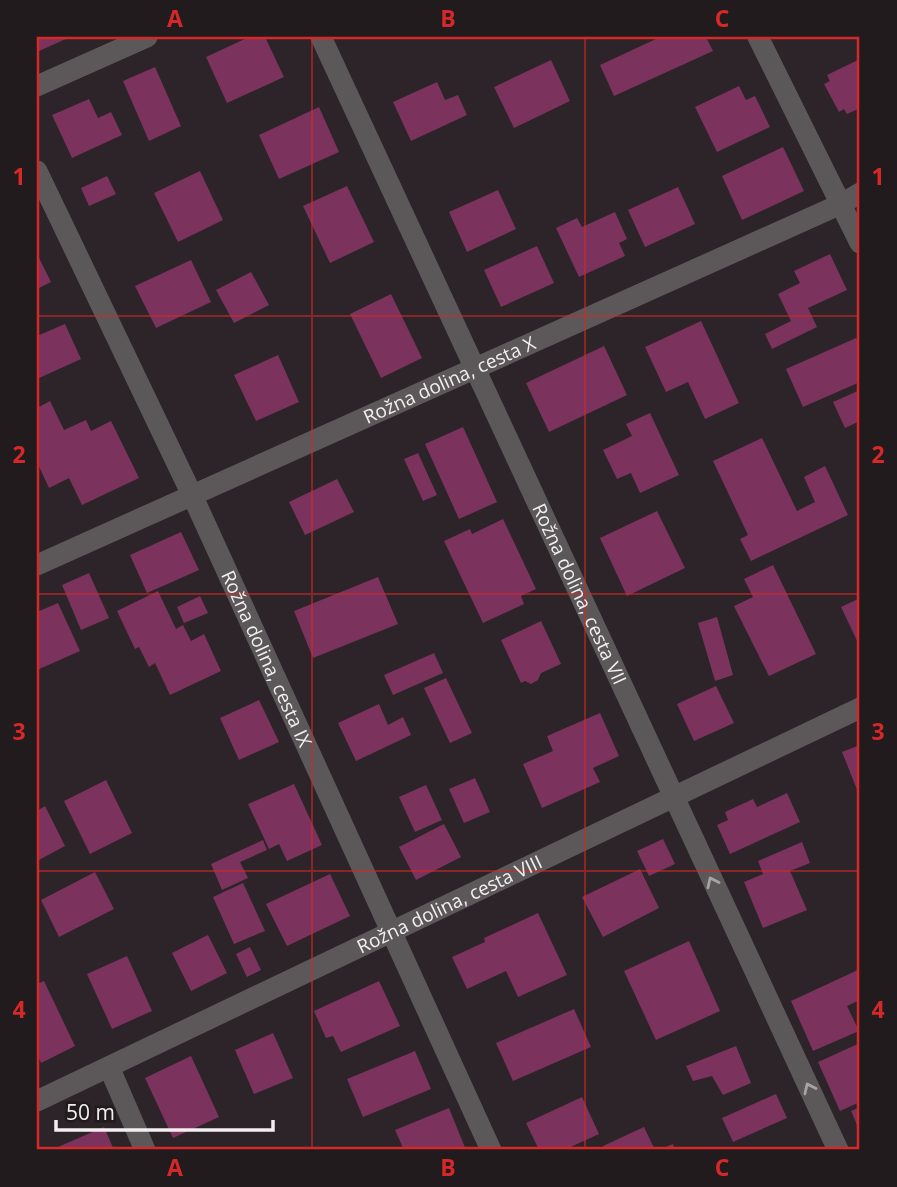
<svg xmlns="http://www.w3.org/2000/svg" width="897" height="1187" viewBox="0 0 897 1187" font-family="'Open Sans',sans-serif">
<style>
.building{fill:#7b325d}
.lines{fill:none;stroke-linecap:round;stroke-linejoin:round}
.minor{stroke:#5c585a;stroke-width:21}
.oneway{stroke:#a8a3a5}
.grid{fill:none;stroke:#d62828;stroke-width:2;stroke-opacity:0.55}
.labels{text-anchor:middle;dominant-baseline:central;stroke-width:5;stroke-linejoin:round;paint-order:stroke}
.street-label{font-size:19px;fill:#f3eef0;stroke:#221b1e}
.neatline{fill:none;stroke:#d62828;stroke-width:2.5}
.grid-label{font-size:23px;text-anchor:middle;font-weight:bold;fill:#d62828}
</style>
<rect width="100%" height="100%" fill="#2c2428"/>
<g class="building">
<polygon points="37,37 70,37 37,52"/>
<polygon points="249,37 265,37 284,77 227,103 206,57"/>
<polygon points="655,37 706,37 713,51 614,96 600,65 656,39"/>
<polygon points="860,59 860,108 847,114 844,109 839,112 824,84 830,81 827,75"/>
<polygon points="551,60 570,101 514,128 494,87"/>
<polygon points="155,67 181,126 149,141 123,81"/>
<polygon points="437,82 445,100 458,95 467,115 411,141 393,102"/>
<polygon points="739,86 746,100 755,96 770,127 717,152 695,107"/>
<polygon points="89,99 98,118 111,112 122,135 72,158 52,115"/>
<polygon points="319,107 339,152 279,179 259,135"/>
<polygon points="783,147 804,191 742,220 722,176"/>
<polygon points="200,171 223,220 178,242 154,193"/>
<polygon points="107,176 116,194 89,206 81,188"/>
<polygon points="347,186 374,242 330,263 303,206"/>
<polygon points="678,187 695,224 645,247 628,210"/>
<polygon points="498,190 516,229 467,252 449,212"/>
<polygon points="615,212 627,239 619,243 625,256 579,277 556,228 577,218 582,227"/>
<polygon points="537,246 554,283 501,307 484,270"/>
<polygon points="37,254 51,282 37,289"/>
<polygon points="830,254 847,290 808,308 817,327 772,349 765,334 791,321 778,294 800,283 794,271"/>
<polygon points="191,260 211,302 156,328 135,286"/>
<polygon points="251,272 269,305 234,323 216,290"/>
<polygon points="391,294 422,358 381,378 350,314"/>
<polygon points="701,321 739,403 705,419 688,382 666,392 645,347"/>
<polygon points="65,324 81,359 37,379 37,336"/>
<polygon points="856,338 860,347 860,382 803,407 786,369"/>
<polygon points="604,346 627,395 549,432 526,383"/>
<polygon points="278,355 299,402 256,421 234,375"/>
<polygon points="860,390 860,421 845,428 833,402"/>
<polygon points="50,401 64,430 86,420 91,431 111,421 139,478 82,505 69,478 49,488 37,462 39,456 37,452 37,408"/>
<polygon points="650,413 679,475 640,493 631,473 617,479 603,450 632,436 626,424"/>
<polygon points="463,427 497,502 459,519 425,444"/>
<polygon points="762,438 797,511 815,502 804,477 825,466 848,515 751,561 740,539 748,535 713,461"/>
<polygon points="418,453 437,495 423,501 404,459"/>
<polygon points="337,479 354,512 305,535 289,502"/>
<polygon points="657,511 685,568 627,596 600,538"/>
<polygon points="503,519 536,589 521,596 524,604 483,623 444,541 470,529 472,534"/>
<polygon points="181,532 199,570 147,593 130,555"/>
<polygon points="773,565 816,654 769,676 734,606 753,597 744,579"/>
<polygon points="89,573 109,618 81,630 62,585"/>
<polygon points="378,577 398,624 313,658 294,611"/>
<polygon points="158,591 176,629 183,625 191,641 204,634 221,671 170,695 155,663 149,667 139,647 135,649 117,611"/>
<polygon points="200,596 208,613 184,623 177,607"/>
<polygon points="860,598 860,647 841,607"/>
<polygon points="58,603 80,651 37,670 37,612"/>
<polygon points="717,617 733,675 715,681 698,623"/>
<polygon points="541,621 561,664 541,673 538,680 531,684 525,681 521,683 501,640"/>
<polygon points="434,653 443,673 393,695 384,675"/>
<polygon points="446,678 472,733 450,743 424,688"/>
<polygon points="716,686 734,723 694,741 677,704"/>
<polygon points="259,700 279,742 239,760 220,718"/>
<polygon points="379,704 388,725 403,717 411,735 356,761 338,723"/>
<polygon points="600,713 619,756 593,768 600,782 542,808 523,764 553,751 547,736"/>
<polygon points="860,745 860,797 842,752"/>
<polygon points="475,778 490,812 464,823 449,789"/>
<polygon points="106,780 132,833 90,854 64,801"/>
<polygon points="294,784 322,845 287,861 279,844 269,849 248,804"/>
<polygon points="426,785 442,820 415,832 399,797"/>
<polygon points="787,793 800,822 730,854 717,825 728,820 725,812 753,799 757,807"/>
<polygon points="45,806 65,846 37,861 37,811"/>
<polygon points="444,824 461,857 416,880 399,847"/>
<polygon points="663,839 675,864 649,876 637,851"/>
<polygon points="263,840 267,850 240,862 248,878 222,890 211,864"/>
<polygon points="802,842 810,863 790,871 807,910 763,928 744,882 763,874 758,861"/>
<polygon points="640,869 659,908 603,937 582,897"/>
<polygon points="95,872 114,909 59,937 41,900"/>
<polygon points="330,874 350,916 287,946 266,904"/>
<polygon points="243,883 265,931 234,944 213,897"/>
<polygon points="538,913 567,975 518,997 506,971 467,989 452,957 485,942 484,938"/>
<polygon points="208,935 227,973 191,991 172,953"/>
<polygon points="689,941 720,1011 656,1040 624,971"/>
<polygon points="250,947 261,970 247,977 236,954"/>
<polygon points="127,956 152,1011 112,1029 87,974"/>
<polygon points="860,969 860,1000 847,1006 859,1031 813,1051 791,1001"/>
<polygon points="44,981 75,1046 41,1063 37,1054 37,984"/>
<polygon points="379,981 400,1026 341,1052 333,1036 326,1038 314,1011"/>
<polygon points="574,1009 591,1047 513,1081 496,1043"/>
<polygon points="273,1033 293,1078 254,1094 235,1050"/>
<polygon points="860,1043 860,1102 840,1111 818,1062"/>
<polygon points="736,1046 751,1083 723,1095 712,1076 693,1081 686,1066"/>
<polygon points="415,1051 431,1089 363,1117 347,1079"/>
<polygon points="191,1056 219,1117 173,1138 145,1078"/>
<polygon points="776,1094 787,1118 733,1142 722,1118"/>
<polygon points="582,1097 599,1134 564,1150 539,1150 526,1123"/>
<polygon points="860,1107 860,1132 851,1111"/>
<polygon points="449,1108 466,1150 404,1150 395,1130"/>
<polygon points="104,1127 114,1150 59,1150 58,1147"/>
<polygon points="644,1127 655,1150 604,1150 603,1146"/>
<polygon points="673,1144 675,1150 659,1150"/>
</g>
<g class="lines">
<g class="minor">
<path id="s1" d="M321,37L838,1150"/>
<polyline points="758,37 860,243"/>
<polyline points="37,86 147,37"/>
<path id="s2" d="M37,171L193,497L491,1150"/>
<path id="s3" d="M37,565L841,204L860,193"/>
<polyline points="109,1067 145,1150"/>
<path id="s4" d="M37,1101L860,708"/>
</g>
</g>
<defs><path id="oneway-chevron" d="M-2-3.5L2.5 0L-2 3.5" fill="none" stroke-width="1.6" stroke-linecap="round" stroke-linejoin="round" transform="scale(1.75)"/></defs>
<g class="oneway">
<use href="#oneway-chevron" transform="translate(712 882) rotate(-115)"/>
<use href="#oneway-chevron" transform="translate(809 1088) rotate(-115)"/>
</g>
<path class="grid" d="M312,37V1150M585,37V1150M37,316H860M37,594H860M37,871H860"/>
<g class="labels">
<g class="street-label">
<text stroke="none"><textPath href="#s3" startOffset="452">Rožna dolina, cesta X</textPath></text>
<text stroke="none"><textPath href="#s1" startOffset="614">Rožna dolina, cesta VII</textPath></text>
<text stroke="none"><textPath href="#s2" startOffset="539">Rožna dolina, cesta IX</textPath></text>
<text stroke="none"><textPath href="#s4" startOffset="457">Rožna dolina, cesta VIII</textPath></text>
</g>
</g>
<rect width="897" height="1187" fill="none" stroke="#221b1e" stroke-width="77"/>
<path d="M56 1120v10h217v-10" fill="none" stroke="#f3eef0" stroke-width="3.5"/>
<text x="66" y="1120" font-size="21" fill="#f3eef0" stroke="#221b1e" stroke-width="5" paint-order="stroke">50 m</text>
<rect x="38" y="38" width="820" height="1110" class="neatline"/>
<g class="grid-label">
<text x="175" y="27">A</text>
<text x="448" y="27">B</text>
<text x="722" y="27">C</text>
<text x="19" y="185">1</text>
<text x="878" y="185">1</text>
<text x="19" y="463">2</text>
<text x="878" y="463">2</text>
<text x="19" y="740">3</text>
<text x="878" y="740">3</text>
<text x="19" y="1018">4</text>
<text x="878" y="1018">4</text>
<text x="175" y="1176">A</text>
<text x="448" y="1176">B</text>
<text x="722" y="1176">C</text>
</g>
</svg>
